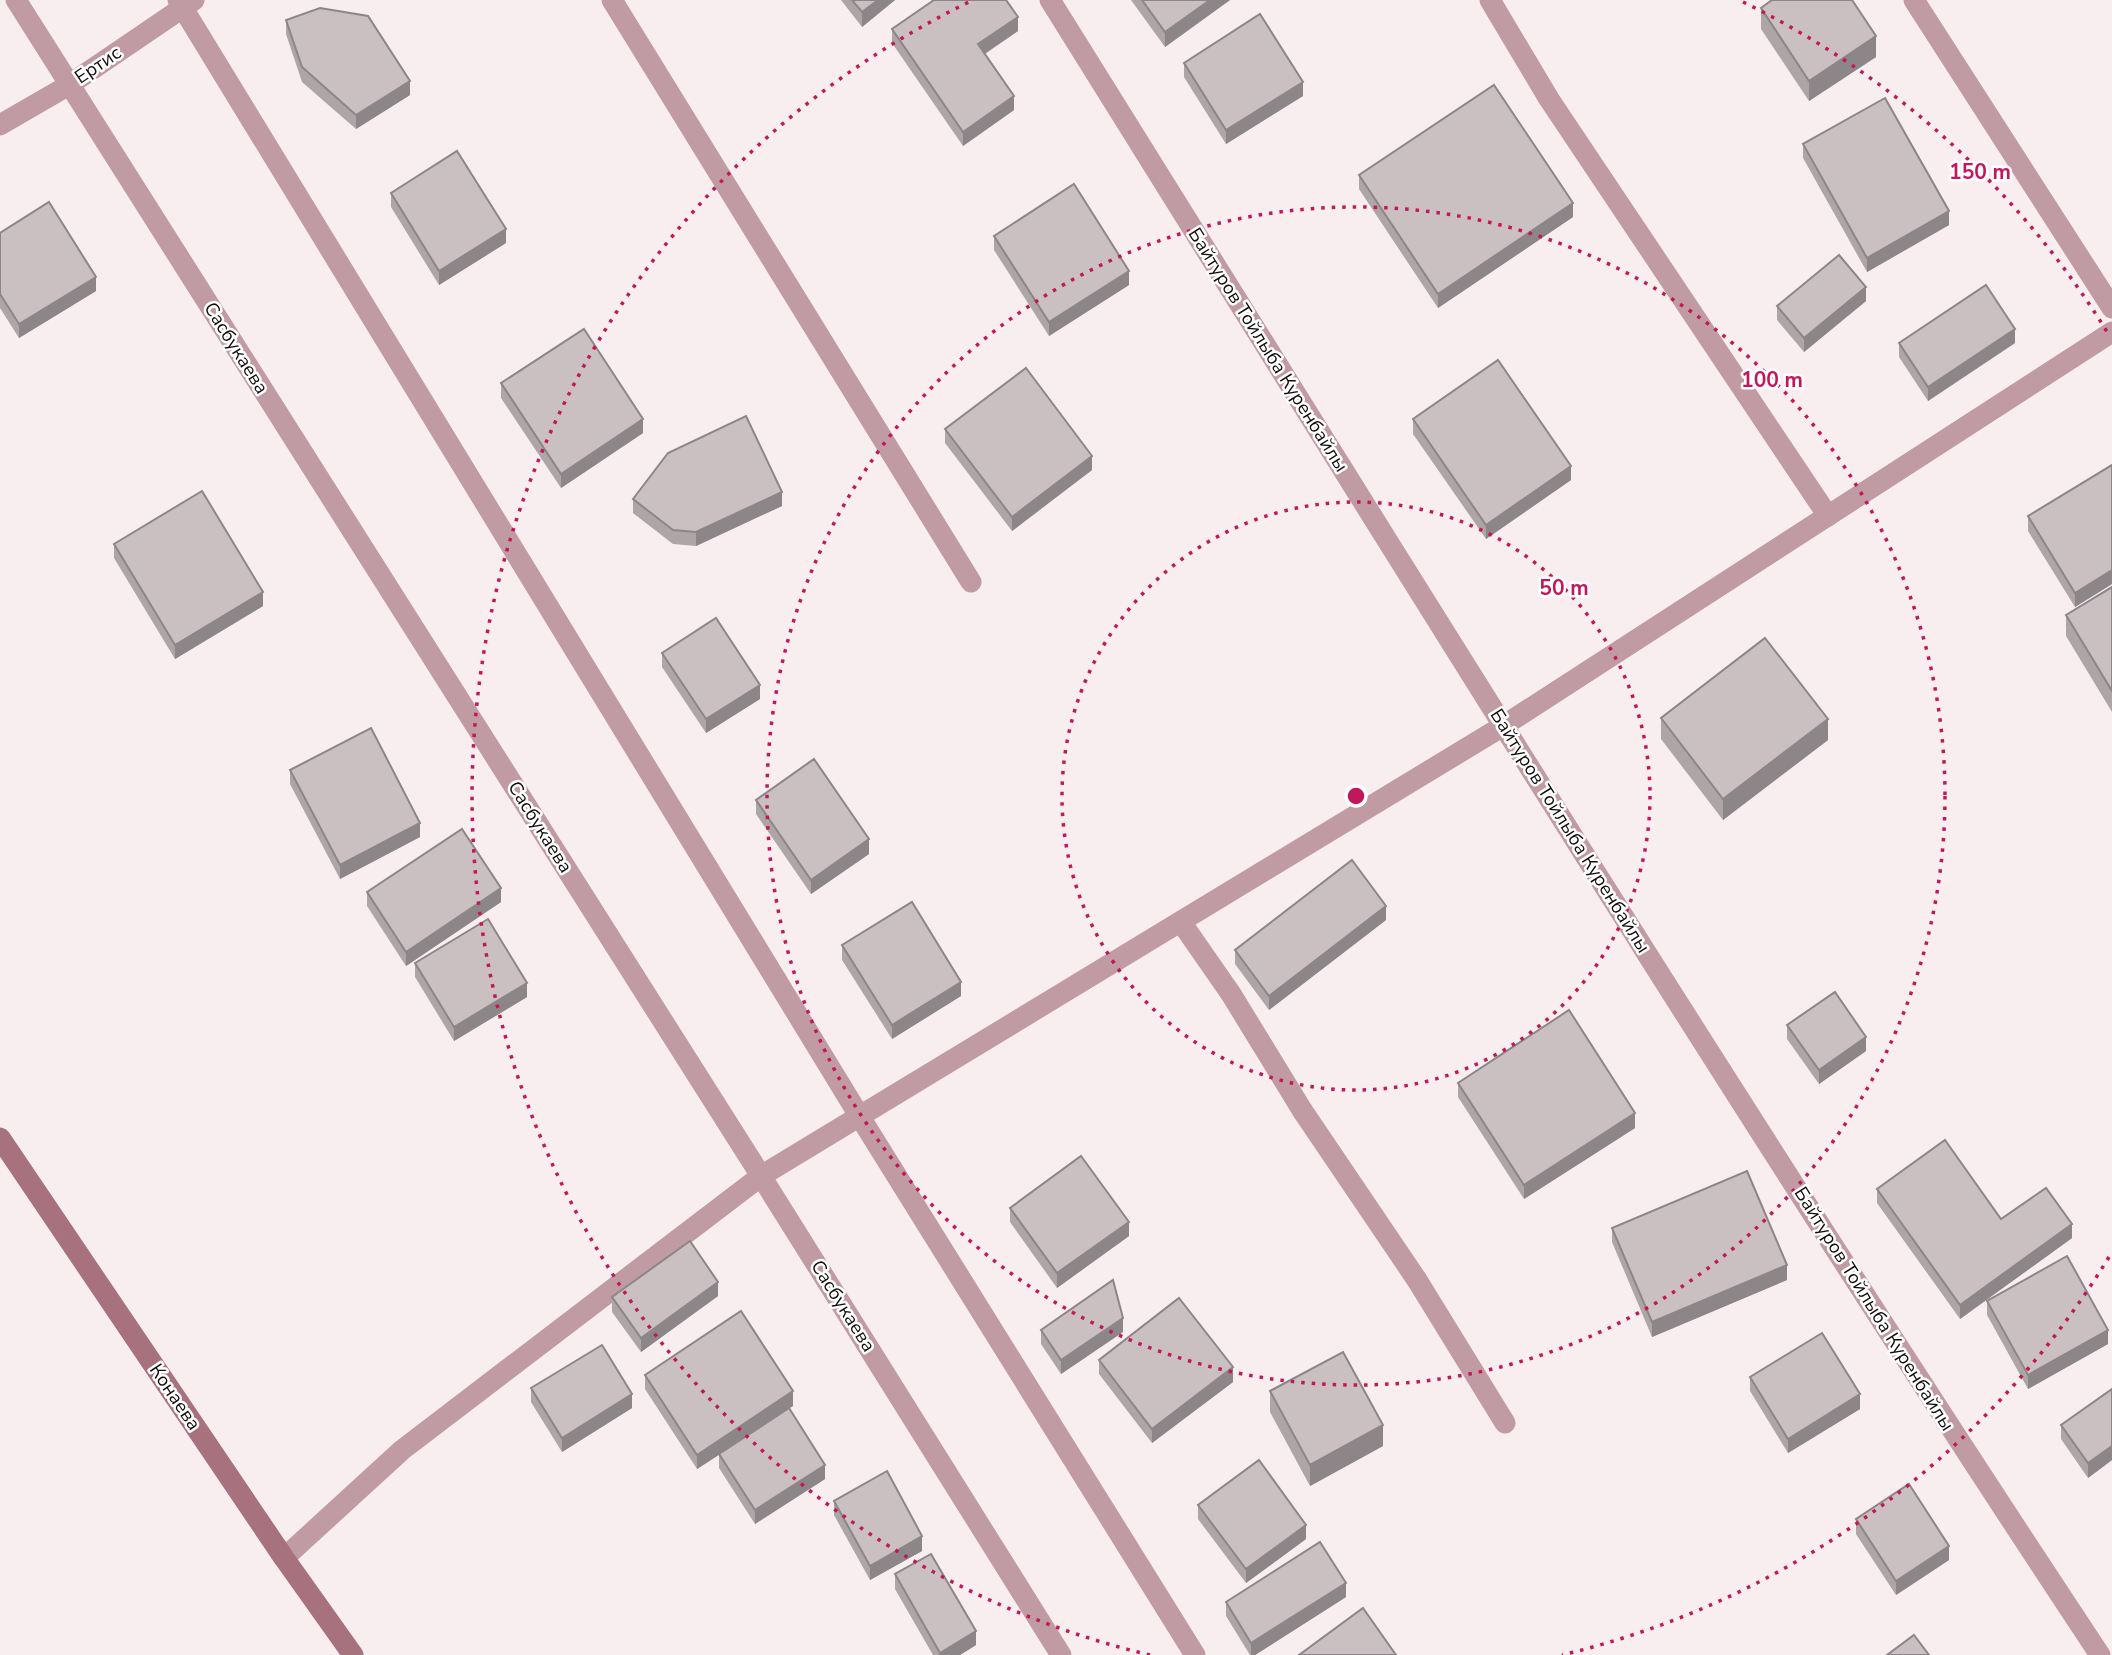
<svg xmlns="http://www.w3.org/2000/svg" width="2112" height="1655" viewBox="0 0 2112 1655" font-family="'Nunito Sans',sans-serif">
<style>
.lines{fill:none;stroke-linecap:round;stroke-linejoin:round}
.minor{stroke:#c19ba3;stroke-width:21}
.secondary{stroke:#a8717e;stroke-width:21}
.wall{fill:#aea5a7}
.shaded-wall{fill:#8d8688}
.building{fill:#cac0c2;stroke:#8d8688;stroke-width:2}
.ring{fill:none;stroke:#c2185b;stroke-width:3.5;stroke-dasharray:3.5 7}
.labels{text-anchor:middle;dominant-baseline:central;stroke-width:5;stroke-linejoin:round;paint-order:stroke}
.street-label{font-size:19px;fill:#100d0d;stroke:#fefefe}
.centre{fill:#c2185b;stroke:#fefefe;stroke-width:3.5}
.ring-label{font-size:21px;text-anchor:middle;font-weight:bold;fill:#c2185b;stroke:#fefefe;stroke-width:5;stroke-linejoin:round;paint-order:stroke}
</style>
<rect width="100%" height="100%" fill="#f8eef0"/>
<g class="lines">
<g class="minor">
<polyline points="16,0 761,1176 1061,1655"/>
<polyline points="178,0 860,1117 1195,1655"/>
<polyline points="612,0 971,582"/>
<path d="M1050,0C1396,554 1739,1110 2100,1655"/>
<polyline points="1490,0 1549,99 1828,516"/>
<polyline points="1914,0 2112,308"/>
<polyline points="0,125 69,85 194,0"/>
<polyline points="1181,922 1231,994 1302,1110 1417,1280 1505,1423"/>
<polyline points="284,1558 402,1450 761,1176 1503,726 2112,332"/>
</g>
<polyline class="secondary" points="0,1138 284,1558 353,1655"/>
</g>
<g class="wall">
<polygon points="841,0 895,0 862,27"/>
<polygon points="1131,0 1230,0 1165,47"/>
<polygon points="1761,8 1876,57 1809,101 1761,29"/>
<polygon points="286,20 410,95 356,129 302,82 286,34"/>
<polygon points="892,29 1018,31 985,54 1014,110 963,146 892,43"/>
<polygon points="1184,63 1303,96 1226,144 1184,77"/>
<polygon points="1803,144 1949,225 1867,272 1803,158"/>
<polygon points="1359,175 1573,217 1438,308 1359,189"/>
<polygon points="391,193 506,243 439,285 391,207"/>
<polygon points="0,233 96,291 19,338 0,308"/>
<polygon points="994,236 1129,285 1049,336 994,250"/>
<polygon points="1866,301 1804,352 1777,320 1777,306"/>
<polygon points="1899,343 2015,343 1928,401 1899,357"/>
<polygon points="501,383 643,433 561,488 501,398"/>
<polygon points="1413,419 1571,480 1486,539 1413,434"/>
<polygon points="945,429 1092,470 1012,531 945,443"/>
<polygon points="2112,465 2112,584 2075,607 2028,531 2028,516"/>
<polygon points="633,499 782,506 696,546 673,544 633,513"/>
<polygon points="114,544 263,606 175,659 114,558"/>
<polygon points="2112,587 2112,712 2066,636 2066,615"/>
<polygon points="662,653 760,699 706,733 662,667"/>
<polygon points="1661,718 1828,740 1723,820 1661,739"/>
<polygon points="290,770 420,837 340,879 290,784"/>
<polygon points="756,800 869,854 811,894 756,814"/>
<polygon points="367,892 501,902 406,966 367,906"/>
<polygon points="1386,920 1269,1010 1235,964 1235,950"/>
<polygon points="842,945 961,996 892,1039 842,960"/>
<polygon points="415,963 527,997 454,1041 415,977"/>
<polygon points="1787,1025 1866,1051 1819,1084 1787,1039"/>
<polygon points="1458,1083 1635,1128 1524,1199 1458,1097"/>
<polygon points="1877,1189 2001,1219 2072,1238 1960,1319 1877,1203"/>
<polygon points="1010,1208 1129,1236 1057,1288 1010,1222"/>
<polygon points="1612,1228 1787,1280 1652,1337 1612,1242"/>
<polygon points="718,1296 641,1352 612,1312 612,1297"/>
<polygon points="1987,1301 2108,1344 2028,1389 1987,1315"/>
<polygon points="1041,1330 1123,1332 1061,1374 1041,1344"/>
<polygon points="1099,1360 1233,1382 1152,1443 1099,1374"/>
<polygon points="645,1375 793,1406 789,1408 825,1479 755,1524 719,1468 719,1455 697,1469 645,1389"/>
<polygon points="1750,1377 1860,1409 1788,1453 1750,1391"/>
<polygon points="531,1388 632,1408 562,1452 531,1402"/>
<polygon points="2112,1389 2112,1460 2088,1478 2061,1439 2061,1425"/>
<polygon points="1270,1391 1383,1446 1310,1486 1270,1412"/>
<polygon points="834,1501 922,1551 870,1580 834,1515"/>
<polygon points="1198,1505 1306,1539 1246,1583 1198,1519"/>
<polygon points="1856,1519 1949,1560 1896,1595 1856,1534"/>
<polygon points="895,1574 976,1645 960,1655 933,1655 895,1589"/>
<polygon points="1346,1597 1255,1655 1250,1655 1226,1616 1226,1602"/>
</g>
<g class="shaded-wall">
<polygon points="878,0 895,0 862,27 862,12"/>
<polygon points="1210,0 1230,0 1165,47 1165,32"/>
<polygon points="1018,17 1018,31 978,58 978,44"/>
<polygon points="1876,36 1876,57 1809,101 1809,81"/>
<polygon points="410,81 410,95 356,129 356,115"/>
<polygon points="1303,82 1303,96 1226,144 1226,130"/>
<polygon points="1014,96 1014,110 963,146 963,132"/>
<polygon points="1573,203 1573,217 1438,308 1438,294"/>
<polygon points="1949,211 1949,225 1867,272 1867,258"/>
<polygon points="506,229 506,243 439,285 439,271"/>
<polygon points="1129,271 1129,285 1049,336 1049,322"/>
<polygon points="96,277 96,291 19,338 19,324"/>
<polygon points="1866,287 1866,301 1804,352 1804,338"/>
<polygon points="2015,329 2015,343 1928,401 1928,387"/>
<polygon points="643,419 643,433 561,488 561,474"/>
<polygon points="1092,456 1092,470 1012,531 1012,517"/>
<polygon points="1571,466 1571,480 1486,539 1486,525"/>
<polygon points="782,492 782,506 696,546 696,532"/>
<polygon points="2112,570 2112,584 2075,607 2075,593"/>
<polygon points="263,592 263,606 175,659 175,645"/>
<polygon points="760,685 760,699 706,733 706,719"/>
<polygon points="1828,719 1828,740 1723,820 1723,799"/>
<polygon points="420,823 420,837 340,879 340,865"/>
<polygon points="869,839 869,854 811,894 811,880"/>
<polygon points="501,888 501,902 406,966 406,952"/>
<polygon points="1386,906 1386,920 1269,1010 1269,996"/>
<polygon points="961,982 961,996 892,1039 892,1025"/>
<polygon points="527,983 527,997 454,1041 454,1027"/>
<polygon points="1866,1037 1866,1051 1819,1084 1819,1070"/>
<polygon points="1635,1113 1635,1128 1524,1199 1524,1185"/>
<polygon points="1129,1222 1129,1236 1057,1288 1057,1273"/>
<polygon points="2072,1224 2072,1238 1960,1319 1960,1305"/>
<polygon points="1787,1265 1787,1280 1652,1337 1652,1322"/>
<polygon points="718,1282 718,1296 641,1352 641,1338"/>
<polygon points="1123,1318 1123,1332 1061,1374 1061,1360"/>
<polygon points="2108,1330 2108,1344 2028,1389 2028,1375"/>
<polygon points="1233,1367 1233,1382 1152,1443 1152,1429"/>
<polygon points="793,1391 793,1406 697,1469 697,1455"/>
<polygon points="632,1394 632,1408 562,1452 562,1438"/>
<polygon points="1860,1394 1860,1409 1788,1453 1788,1439"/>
<polygon points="1383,1425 1383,1446 1310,1486 1310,1465"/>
<polygon points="2112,1446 2112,1460 2088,1478 2088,1463"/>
<polygon points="825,1465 825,1479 755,1524 755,1510"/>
<polygon points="1306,1525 1306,1539 1246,1583 1246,1569"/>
<polygon points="922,1536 922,1551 870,1580 870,1566"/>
<polygon points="1949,1546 1949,1560 1896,1595 1896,1581"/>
<polygon points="1346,1583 1346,1597 1255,1655 1251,1655 1251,1643"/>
<polygon points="976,1631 976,1645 960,1655 940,1655 940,1653"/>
</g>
<g class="building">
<polygon points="852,0 878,0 862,12"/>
<polygon points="934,0 1006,0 1018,17 978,44 1014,96 963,132 892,29"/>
<polygon points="1142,0 1210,0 1165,32"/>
<polygon points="1772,0 1852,0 1876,36 1809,81 1761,8"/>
<polygon points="320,8 368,16 410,81 356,115 302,67 286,20"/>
<polygon points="1260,14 1303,82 1226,130 1184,63"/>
<polygon points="1494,85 1573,203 1438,294 1359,175"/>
<polygon points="1885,98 1949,211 1867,258 1803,144"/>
<polygon points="457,151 506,229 439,271 391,193"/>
<polygon points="1074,184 1129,271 1049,322 994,236"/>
<polygon points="49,202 96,277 19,324 0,294 0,233"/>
<polygon points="1839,255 1866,287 1804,338 1777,306"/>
<polygon points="1986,285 2015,329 1928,387 1899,343"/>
<polygon points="584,329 643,419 561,474 501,383"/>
<polygon points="1498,360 1571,466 1486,525 1413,419"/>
<polygon points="1026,368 1092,456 1012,517 945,429"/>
<polygon points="746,416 782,492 696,532 673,530 633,499 668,453"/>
<polygon points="2112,465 2112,570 2075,593 2028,516"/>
<polygon points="202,491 263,592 175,645 114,544"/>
<polygon points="2112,587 2112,691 2066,615"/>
<polygon points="716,618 760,685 706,719 662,653"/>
<polygon points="1765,638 1828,719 1723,799 1661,718"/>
<polygon points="371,728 420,823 340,865 290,770"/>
<polygon points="814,759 869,839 811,880 756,800"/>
<polygon points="462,829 501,888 406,952 367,892"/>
<polygon points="1352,860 1386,906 1269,996 1235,950"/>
<polygon points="912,902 961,982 892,1025 842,945"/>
<polygon points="488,919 527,983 454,1027 415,963"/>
<polygon points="1835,992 1866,1037 1819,1070 1787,1025"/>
<polygon points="1569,1010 1635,1113 1524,1185 1458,1083"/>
<polygon points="1945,1140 2001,1219 2046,1188 2072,1224 1960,1305 1877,1189"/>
<polygon points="1081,1156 1129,1222 1057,1273 1010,1208"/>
<polygon points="1747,1171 1787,1265 1652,1322 1612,1228"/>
<polygon points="690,1241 718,1282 641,1338 612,1297"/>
<polygon points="2067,1256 2108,1330 2028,1375 1987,1301"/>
<polygon points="1113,1280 1123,1318 1061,1360 1041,1330"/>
<polygon points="1179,1298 1233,1367 1152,1429 1099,1360"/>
<polygon points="741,1311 793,1391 697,1455 645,1375"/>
<polygon points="1822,1333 1860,1394 1788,1439 1750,1377"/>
<polygon points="602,1345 632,1394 562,1438 531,1388"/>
<polygon points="1343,1352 1383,1425 1310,1465 1270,1391"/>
<polygon points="2112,1389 2112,1446 2088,1463 2061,1425"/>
<polygon points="789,1408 825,1465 755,1510 719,1454"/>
<polygon points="1259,1460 1306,1525 1246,1569 1198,1505"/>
<polygon points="887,1471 922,1536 870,1566 834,1501"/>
<polygon points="1909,1484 1949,1546 1896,1581 1856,1519"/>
<polygon points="1320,1542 1346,1583 1251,1643 1226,1602"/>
<polygon points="931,1554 976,1631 940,1653 895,1574"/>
<polygon points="1363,1608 1396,1655 1299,1655"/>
<polygon points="1914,1635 1929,1655 1887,1655"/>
</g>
<g class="ring">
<circle cx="1356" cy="796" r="294"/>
<circle cx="1356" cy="796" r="589"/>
<path d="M2109 1257A883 883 0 0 1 1562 1655M1150 1655A883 883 0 0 1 969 2M1743 2A883 883 0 0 1 2109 335"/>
</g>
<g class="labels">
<g class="street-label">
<text transform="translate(98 65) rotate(-34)">Ертис</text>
<text transform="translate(236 348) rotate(58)">Сасбукаева</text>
<text transform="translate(1268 350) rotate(58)">Байтуров Тойлыба Куренбайлы</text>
<text transform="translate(540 827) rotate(58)">Сасбукаева</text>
<text transform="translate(1570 831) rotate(58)">Байтуров Тойлыба Куренбайлы</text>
<text transform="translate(843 1306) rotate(58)">Сасбукаева</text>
<text transform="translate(1874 1309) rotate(58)">Байтуров Тойлыба Куренбайлы</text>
<text transform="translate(175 1397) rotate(56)">Конаева</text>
</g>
</g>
<circle cx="1356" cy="796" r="10" class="centre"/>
<g class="ring-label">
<text x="1980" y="179">150 m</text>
<text x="1772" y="387">100 m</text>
<text x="1564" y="595">50 m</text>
</g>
</svg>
